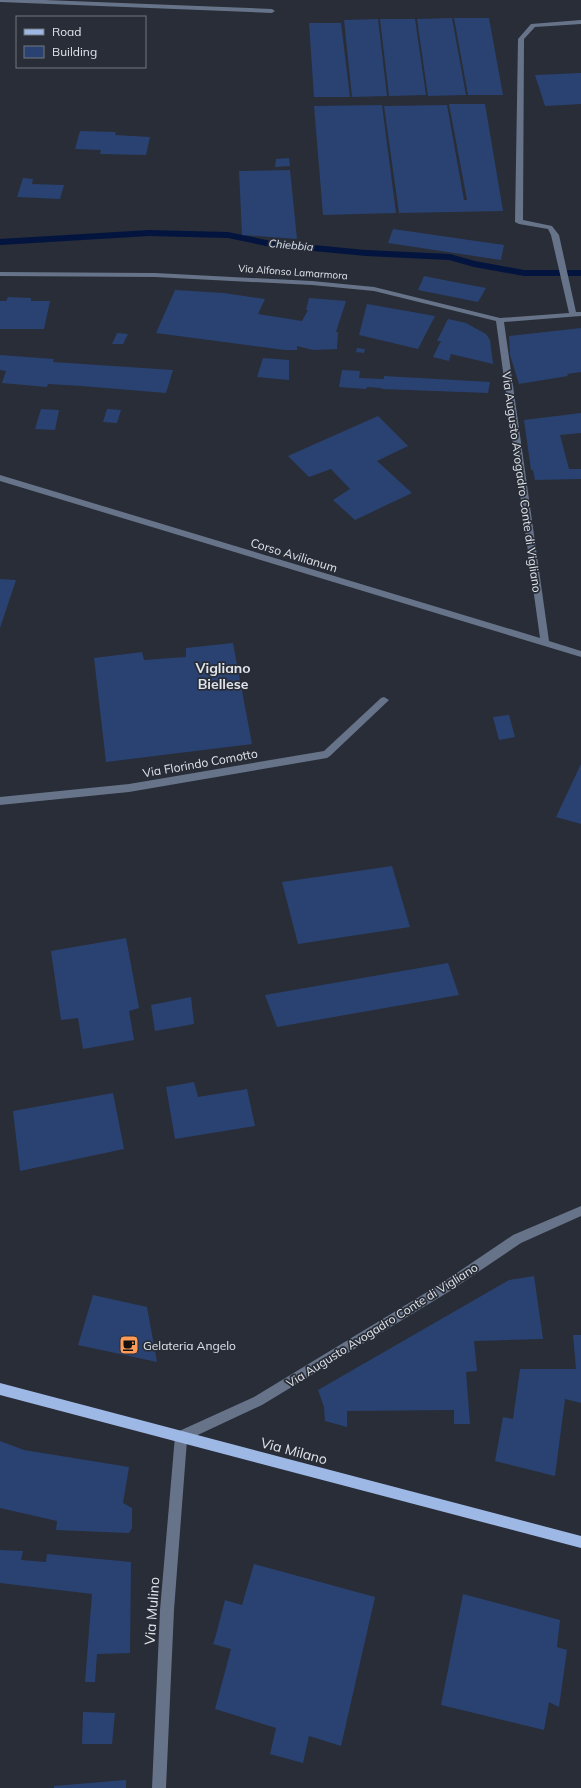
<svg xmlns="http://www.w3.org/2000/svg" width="581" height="1788" viewBox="0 0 581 1788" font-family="Mulish,sans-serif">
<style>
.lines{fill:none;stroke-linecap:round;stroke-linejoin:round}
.stream{fill:#03143f;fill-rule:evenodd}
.building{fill:#2a4271}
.minor{fill:#667389;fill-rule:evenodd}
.major{fill:#9eb8e6;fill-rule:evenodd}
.labels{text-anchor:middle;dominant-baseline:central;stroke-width:3.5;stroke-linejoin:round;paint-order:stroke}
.far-street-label{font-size:10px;fill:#e1e5eb;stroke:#282d37}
.far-water-label{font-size:11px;font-style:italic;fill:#d8e0f0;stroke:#282d37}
.street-label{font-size:12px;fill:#e1e5eb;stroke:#282d37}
.poi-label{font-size:12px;fill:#e1e5eb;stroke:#282d37;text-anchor:start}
.quarter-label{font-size:14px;font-weight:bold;fill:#e1e5eb;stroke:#282d37}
.near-street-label{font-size:14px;fill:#e1e5eb;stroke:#282d37}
</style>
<rect width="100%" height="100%" fill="#282d37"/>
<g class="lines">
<polygon class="stream" points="149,230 228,232 271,241 366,250 450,254 475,261 524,270 581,270 581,276 524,276 474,267 449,260 366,256 271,247 228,238 149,236 0,245 0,239"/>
</g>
<g class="building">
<polygon points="452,18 466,95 428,96 417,19"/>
<polygon points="454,18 489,18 503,95 468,95"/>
<polygon points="378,19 387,96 352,97 344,20"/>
<polygon points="380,19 415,19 426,95 389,96"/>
<polygon points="309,23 341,23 350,97 314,97"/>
<polygon points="581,73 581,104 545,106 535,75"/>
<polygon points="449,104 485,104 503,211 399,213 384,106 447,105 464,200 467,200"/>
<polygon points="382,105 396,213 323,215 314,106"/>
<polygon points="80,131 116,132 115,135 150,137 146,155 100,154 101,150 75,149"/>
<polygon points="289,158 290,166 275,167 276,159"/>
<polygon points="290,170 297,239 242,235 239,171"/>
<polygon points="23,178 33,179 32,184 64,185 60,199 17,197"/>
<polygon points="393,229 504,245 501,260 388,243"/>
<polygon points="424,276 449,281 486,288 478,302 418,290"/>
<polygon points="175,290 224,293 265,299 258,314 302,321 308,310 306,310 309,298 346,301 336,332 338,332 337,349 313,350 297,346 297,350 285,350 156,333"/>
<polygon points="8,297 31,298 31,301 50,301 44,329 0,329 0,301 6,301"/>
<polygon points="367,304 407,311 435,316 418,349 359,335"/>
<polygon points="448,319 466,323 486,334 490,340 493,364 451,354 449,361 433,357 441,341 437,341"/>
<polygon points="581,328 581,372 567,374 568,376 519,384 510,355 509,336"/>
<polygon points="117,333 128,334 123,344 112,344"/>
<polygon points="357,348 365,349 364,353 356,352"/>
<polygon points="0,355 54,359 53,362 173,370 166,393 82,386 48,384 47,387 2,383 6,371 0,370"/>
<polygon points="263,358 289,360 289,380 257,377"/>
<polygon points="342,370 360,371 359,378 384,379 384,376 490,382 488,393 382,389 381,388 367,387 366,389 339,387"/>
<polygon points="41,409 59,410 55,430 35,429"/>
<polygon points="107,409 121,410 117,423 103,422"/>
<polygon points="581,413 581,433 560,435 569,469 581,469 581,479 535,480 533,470 531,470 524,420"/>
<polygon points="378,416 408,446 377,461 412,493 355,520 333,500 350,489 331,469 309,477 288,456"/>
<polygon points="0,579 16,580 0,628"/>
<polygon points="233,643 252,744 106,762 94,658 142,652 144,660 186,657 186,648"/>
<polygon points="509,715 515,737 499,740 493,717"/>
<polygon points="581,764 581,824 556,817"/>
<polygon points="392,866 410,927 298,944 282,882"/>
<polygon points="126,938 139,1008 129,1011 134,1040 83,1049 78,1018 61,1020 51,951"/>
<polygon points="448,963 459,995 277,1027 265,995"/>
<polygon points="191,997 194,1024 155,1031 151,1005"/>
<polygon points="194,1082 198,1097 247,1089 255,1126 175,1139 166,1087"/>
<polygon points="113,1093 124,1149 20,1171 13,1111"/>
<polygon points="534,1276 543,1339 474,1341 477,1371 466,1372 470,1424 454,1424 454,1410 347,1411 347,1427 325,1421 324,1407 318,1390 509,1280"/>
<polygon points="93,1295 147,1307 157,1362 78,1345"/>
<polygon points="573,1335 581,1335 581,1403 565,1399 555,1476 495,1461 503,1417 513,1419 520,1369 576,1369"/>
<polygon points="0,1441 24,1450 129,1467 123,1503 132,1508 132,1528 129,1533 56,1530 57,1521 0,1508"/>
<polygon points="0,1550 23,1551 21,1560 46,1562 47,1554 131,1562 130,1653 97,1654 95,1682 85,1682 92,1594 0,1583"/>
<polygon points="254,1564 375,1597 341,1746 309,1736 303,1763 270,1754 276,1728 215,1709 231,1649 213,1644 216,1635 225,1600 242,1605"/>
<polygon points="463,1594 560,1620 557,1647 567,1650 559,1707 549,1702 544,1730 441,1705"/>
<polygon points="83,1712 115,1713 112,1744 82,1744"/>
<polygon points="126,1780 126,1788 54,1788 54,1786"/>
</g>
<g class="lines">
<g class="minor">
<polygon points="0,0 45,0 272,9 275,11 272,13 0,2"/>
<polygon points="581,20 581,24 535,27 524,39 523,220 552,226 559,235 576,312 581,312 581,316 504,322 549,641 581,651 581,657 0,481 0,475 540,638 496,321 374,291 312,285 155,277 0,276 0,272 155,273 312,281 374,287 500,318 569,313 551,235 548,229 519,224 515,222 518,39 531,24"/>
<polygon points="384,697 389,700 387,702 330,756 327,758 129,792 0,805 0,797 129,784 324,751 381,698"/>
<polygon points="581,1206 581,1216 521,1243 450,1291 262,1405 187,1440 174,1610 166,1788 152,1788 160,1610 175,1436 177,1432 254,1397 442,1283 513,1235"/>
</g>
<polygon class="major" points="0,1383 581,1536 581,1548 0,1395"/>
</g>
<defs>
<symbol id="cafe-square" viewBox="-11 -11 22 22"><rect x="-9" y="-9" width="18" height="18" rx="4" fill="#fe9b59" stroke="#282d37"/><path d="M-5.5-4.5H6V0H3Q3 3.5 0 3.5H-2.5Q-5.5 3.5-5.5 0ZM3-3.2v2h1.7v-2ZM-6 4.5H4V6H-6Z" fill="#111"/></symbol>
</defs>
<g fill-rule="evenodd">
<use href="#cafe-square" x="118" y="1334" width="22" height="22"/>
</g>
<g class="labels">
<g class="far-street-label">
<text transform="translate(293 272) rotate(4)">Via Alfonso Lamarmora</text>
</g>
<g class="far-water-label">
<text transform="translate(291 245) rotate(5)">Chiebbia</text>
</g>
<g class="street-label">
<text transform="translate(522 482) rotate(82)">Via Augusto Avogadro Conte di Vigliano</text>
<text transform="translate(294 555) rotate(17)">Corso Avilianum</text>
<text transform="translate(200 763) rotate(-10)">Via Florindo Comotto</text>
<text transform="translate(382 1325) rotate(-32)">Via Augusto Avogadro Conte di Vigliano</text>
</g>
<g class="poi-label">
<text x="143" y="1345">Gelateria Angelo</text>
</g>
<g class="quarter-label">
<text x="223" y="668">Vigliano<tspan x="223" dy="16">Biellese</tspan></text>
</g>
<g class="near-street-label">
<text transform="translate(294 1451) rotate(15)">Via Milano</text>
<text transform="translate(152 1611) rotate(-86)">Via Mulino</text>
</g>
</g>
<rect x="16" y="16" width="130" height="52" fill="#282d37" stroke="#72777f"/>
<rect x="24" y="29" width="20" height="6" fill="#9eb8e6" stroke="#72777f"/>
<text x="52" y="36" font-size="12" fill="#e1e5eb">Road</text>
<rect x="24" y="46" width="20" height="12" fill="#2a4271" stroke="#72777f"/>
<text x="52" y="56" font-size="12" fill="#e1e5eb">Building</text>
</svg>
